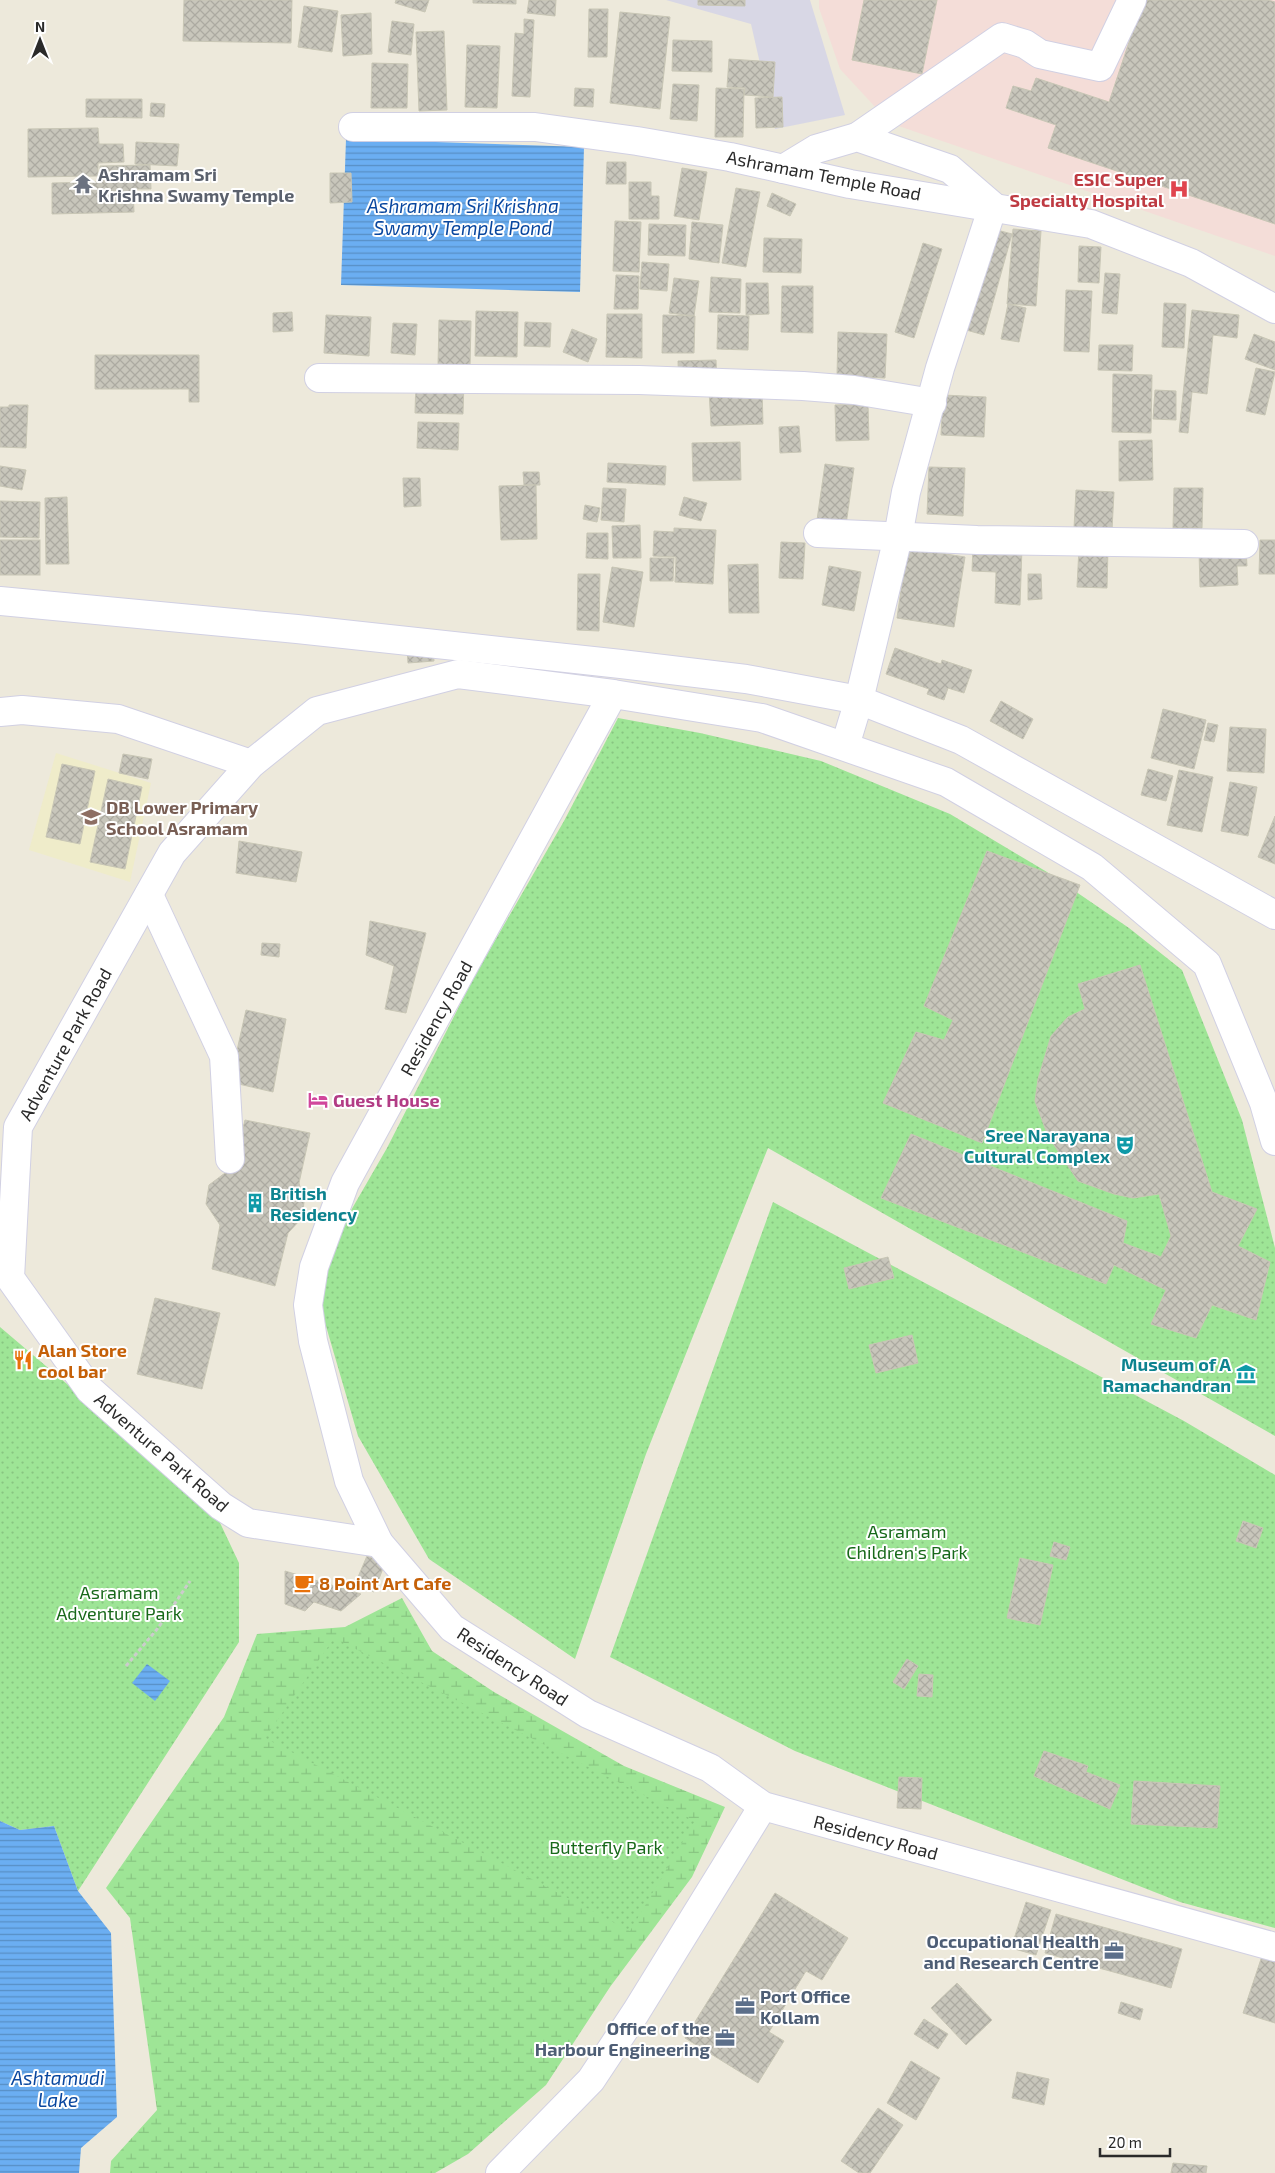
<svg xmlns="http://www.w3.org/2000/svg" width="1275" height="2173" viewBox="0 0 1275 2173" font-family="'Exo 2',sans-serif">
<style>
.education{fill:#efecca}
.medical{fill:#f4ddd8}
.airport{fill:#d8d7e5}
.wetland{fill:url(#wetland-marsh)}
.park{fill:url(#park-dots)}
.water{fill:url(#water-rules)}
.building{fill:url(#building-cross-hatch);stroke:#c8c6b5}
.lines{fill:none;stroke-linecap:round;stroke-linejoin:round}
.minor-casing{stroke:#d1d0e3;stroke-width:30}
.path{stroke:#ccc;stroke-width:3;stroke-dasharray:4 2.5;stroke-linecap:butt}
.minor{stroke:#fff;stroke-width:28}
.labels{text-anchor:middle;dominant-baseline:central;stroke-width:4;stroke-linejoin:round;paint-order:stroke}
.worship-label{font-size:18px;font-weight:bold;fill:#5b616d;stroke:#fff;text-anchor:start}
.street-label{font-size:18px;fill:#2a2a2a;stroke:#fff}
.health-label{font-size:18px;font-weight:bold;fill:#be3a42;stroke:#fff;text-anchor:end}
.education-label{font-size:18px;font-weight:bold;fill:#785e54;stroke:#fff;text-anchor:start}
.hotel-label{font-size:18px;font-weight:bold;fill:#b23c85;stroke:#fff;text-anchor:start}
.culture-label{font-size:18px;font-weight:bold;fill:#0d838f;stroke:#fff;text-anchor:end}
.food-label{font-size:18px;font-weight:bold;fill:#c56008;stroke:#fff;text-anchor:start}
.park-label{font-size:18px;fill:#18691a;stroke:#fff}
.service-label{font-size:18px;font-weight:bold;fill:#4e5e75;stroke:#fff;text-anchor:end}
.water-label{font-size:19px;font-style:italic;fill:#09479f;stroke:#fff}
</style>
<defs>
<pattern id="wetland-marsh" width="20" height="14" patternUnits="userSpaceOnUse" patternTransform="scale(1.25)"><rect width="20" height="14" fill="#9ee596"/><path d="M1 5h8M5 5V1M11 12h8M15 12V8" fill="none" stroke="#88c581"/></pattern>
<pattern id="park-dots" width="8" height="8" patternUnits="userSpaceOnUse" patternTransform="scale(1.25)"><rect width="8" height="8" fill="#9ee596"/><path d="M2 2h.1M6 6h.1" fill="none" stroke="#88c581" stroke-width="1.8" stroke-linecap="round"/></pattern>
<pattern id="water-rules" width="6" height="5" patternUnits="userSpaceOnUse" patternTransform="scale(1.25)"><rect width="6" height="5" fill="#6baef2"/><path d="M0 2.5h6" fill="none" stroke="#588ec4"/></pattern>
<pattern id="building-cross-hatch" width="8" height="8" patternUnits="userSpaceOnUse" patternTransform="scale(1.25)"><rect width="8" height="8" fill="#c8c6bb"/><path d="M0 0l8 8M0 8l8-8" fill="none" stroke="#acaaa1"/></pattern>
</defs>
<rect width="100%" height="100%" fill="#ede9db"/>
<polygon class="education" points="56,753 151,783 130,882 29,850"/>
<polygon class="medical" points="819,0 1275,0 1275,256 890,123 840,69 819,8"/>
<polygon class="airport" points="666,0 810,0 845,115 775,129 751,24"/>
<polygon class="wetland" points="402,1598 432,1651 494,1692 624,1766 725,1807 692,1877 610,1987 546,2085 468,2154 435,2173 110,2173 111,2161 157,2110 130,1918 106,1888 224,1717 257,1634 345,1627"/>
<g class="park">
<polygon points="618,718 700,733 821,761 950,814 1047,872 1129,928 1182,970 1242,1120 1275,1248 1275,1436 768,1148 646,1454 575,1659 429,1559 358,1436 312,1278 387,1148 474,977 564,821"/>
<polygon points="773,1202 1184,1421 1275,1475 1275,1928 1180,1902 795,1751 610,1657"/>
<polygon points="0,1327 213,1508 239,1563 239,1642 78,1891 54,1826 20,1830 0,1821"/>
<polygon points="334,1638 695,1821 630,1931 265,1738"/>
</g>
<g class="water">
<polygon points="346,139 584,147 580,292 341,285"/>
<polygon points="147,1664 170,1681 155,1701 132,1683"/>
<polygon points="0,1821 20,1830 54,1826 78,1891 111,1933 117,2117 81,2148 79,2173 0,2173"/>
</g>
<g class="building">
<polygon points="184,0 292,0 291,43 183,41"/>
<polygon points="396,0 429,0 425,12 395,3"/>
<polygon points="473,0 516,0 516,4 473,3"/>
<polygon points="529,0 556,0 555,16 527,13"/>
<polygon points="698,0 745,0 745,6 698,5"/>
<polygon points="864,0 937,0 922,74 852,60"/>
<polygon points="1143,0 1268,0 1275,2 1275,224 1048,148 1056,125 1006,108 1013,86 1031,91 1036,78 1109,102"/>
<polygon points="304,6 338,11 332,52 298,47"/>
<polygon points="589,9 608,9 607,57 588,57"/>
<polygon points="620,12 670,17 660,109 610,103"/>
<polygon points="371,13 372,54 343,56 341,15"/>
<polygon points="524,19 534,20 530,97 512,96 515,33 524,34"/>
<polygon points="392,21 414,24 411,55 388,52"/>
<polygon points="444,31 447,110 419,111 416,32"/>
<polygon points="673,40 712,41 712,72 672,71"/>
<polygon points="467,45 500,46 497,108 465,107"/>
<polygon points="729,59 775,62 773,97 744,95 745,88 727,87"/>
<polygon points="372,63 408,64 407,108 371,108"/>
<polygon points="673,84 699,85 697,121 670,119"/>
<polygon points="575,88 594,89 593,107 574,106"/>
<polygon points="716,88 744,89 743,137 715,137"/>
<polygon points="782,97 783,127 756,128 755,98"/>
<polygon points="86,99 142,99 142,118 86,117"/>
<polygon points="151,103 165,104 164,117 150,116"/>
<polygon points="98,128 99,144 123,144 124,162 98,163 98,176 28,177 28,129"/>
<polygon points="136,142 179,144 177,166 135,164"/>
<polygon points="607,162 626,162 626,184 606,184"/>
<polygon points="150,165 151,189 133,189 134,212 52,214 52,183 100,182 100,166"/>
<polygon points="682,168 707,172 699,220 674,216"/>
<polygon points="330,173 351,173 352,202 330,203"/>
<polygon points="629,182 651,182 651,196 659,196 659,219 629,219"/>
<polygon points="736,188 760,192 746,267 722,263"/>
<polygon points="772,193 796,204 790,216 767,206"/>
<polygon points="615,221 641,222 639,272 613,271"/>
<polygon points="692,222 723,225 719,263 689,259"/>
<polygon points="649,224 686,225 685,256 648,255"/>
<polygon points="986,227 1012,234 984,335 959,328"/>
<polygon points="1013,229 1041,231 1036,306 1007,304"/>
<polygon points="764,238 802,239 801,273 763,272"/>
<polygon points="923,243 942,249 914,338 895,332"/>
<polygon points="1079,246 1101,247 1099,283 1078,282"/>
<polygon points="642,262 669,264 667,291 640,289"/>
<polygon points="1105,273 1120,274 1117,314 1102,313"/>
<polygon points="616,275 639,276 638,309 614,309"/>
<polygon points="711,277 741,279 740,313 709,312"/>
<polygon points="674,278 699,281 694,316 669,313"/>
<polygon points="746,283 768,283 769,314 746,315"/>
<polygon points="782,286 813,286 813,333 781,332"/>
<polygon points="1066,290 1092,291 1089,352 1064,351"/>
<polygon points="1164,303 1186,304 1184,348 1162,347"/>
<polygon points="1008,304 1026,308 1019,342 1001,339"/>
<polygon points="1192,310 1239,315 1237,338 1213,335 1207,394 1192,392 1188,433 1179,432"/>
<polygon points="476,311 518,312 517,357 475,356"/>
<polygon points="292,312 293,331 273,332 273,313"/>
<polygon points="607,314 642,314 642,358 606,357"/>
<polygon points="326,315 371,317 369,356 324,353"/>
<polygon points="663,315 695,316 694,353 662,353"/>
<polygon points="718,315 749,316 748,350 717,349"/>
<polygon points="439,320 471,321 470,367 438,366"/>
<polygon points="525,322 551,323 550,347 524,346"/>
<polygon points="393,323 417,324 415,355 391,353"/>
<polygon points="572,329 597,339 588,362 563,352"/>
<polygon points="838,332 887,334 885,378 837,376"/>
<polygon points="1254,334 1275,342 1275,370 1245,359"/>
<polygon points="1099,345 1133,345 1132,371 1098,370"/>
<polygon points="95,355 199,355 199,402 189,402 189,389 95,389"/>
<polygon points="716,360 717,387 679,388 678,361"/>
<polygon points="1256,368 1275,372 1265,415 1246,411"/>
<polygon points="1113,374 1152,375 1151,433 1112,432"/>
<polygon points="416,379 464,380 463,414 415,413"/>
<polygon points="762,388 763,424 711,426 709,390"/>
<polygon points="1155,390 1176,391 1176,420 1153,419"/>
<polygon points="943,395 986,397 984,437 941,435"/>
<polygon points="868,404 869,440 836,441 835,405"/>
<polygon points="9,405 28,405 26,448 0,447 0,407 9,407"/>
<polygon points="418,422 459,423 458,450 417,448"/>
<polygon points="799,426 801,452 780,453 779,427"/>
<polygon points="1152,440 1153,480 1119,481 1119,441"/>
<polygon points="740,442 741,480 693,481 692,443"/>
<polygon points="608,463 666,466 665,485 607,482"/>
<polygon points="825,464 854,468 846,525 817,520"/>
<polygon points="0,466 26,470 22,490 0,486"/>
<polygon points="929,467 965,468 963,516 927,514"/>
<polygon points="523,472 539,472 540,485 524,485"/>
<polygon points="403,478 420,478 421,506 404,507"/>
<polygon points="536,485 537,539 501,540 499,486"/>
<polygon points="603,488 626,489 624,522 601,520"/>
<polygon points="1174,488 1203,488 1202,528 1173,528"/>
<polygon points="1076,490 1114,492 1112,530 1074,528"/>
<polygon points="67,497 69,564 46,564 45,498"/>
<polygon points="684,497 707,503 701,521 679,515"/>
<polygon points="0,501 40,502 39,538 0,537"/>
<polygon points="585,505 600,508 597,522 583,519"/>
<polygon points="640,525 641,558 613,558 612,526"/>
<polygon points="674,528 716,530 713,584 675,582 676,557 653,556 654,531 674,532"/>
<polygon points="587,533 608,533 608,559 586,558"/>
<rect x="0" y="540" width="40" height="35"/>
<polygon points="1260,540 1275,540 1275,574 1259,574"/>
<polygon points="781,542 805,543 803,579 779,578"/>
<polygon points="973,546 1022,547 1020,605 995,603 996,572 972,571"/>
<polygon points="907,548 965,557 954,627 897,618"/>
<polygon points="1079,548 1108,548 1107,588 1077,587"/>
<polygon points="1246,549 1247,566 1237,566 1238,585 1200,587 1199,551"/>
<polygon points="650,558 674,558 673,581 650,581"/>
<polygon points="758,564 759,613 729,613 728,565"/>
<polygon points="829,566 861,572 854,611 822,605"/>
<polygon points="612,567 643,572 634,627 603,622"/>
<polygon points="578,574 600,574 599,631 577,630"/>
<polygon points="1028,574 1041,574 1042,599 1028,600"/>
<polygon points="895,648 941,664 942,660 972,670 964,693 948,688 944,700 927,694 929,689 886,674"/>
<polygon points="433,649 434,661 408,663 407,650"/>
<polygon points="1001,701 1033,719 1023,739 990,721"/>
<polygon points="1163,709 1206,720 1194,769 1151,758"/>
<polygon points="1208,723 1218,725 1214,742 1204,740"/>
<polygon points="1230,727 1266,729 1264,773 1227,771"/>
<polygon points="123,754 152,759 148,779 119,773"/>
<polygon points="62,764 95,771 80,844 46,837"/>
<polygon points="1148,769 1173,776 1166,801 1141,795"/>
<polygon points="1179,770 1213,777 1202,832 1167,825"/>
<polygon points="108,779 142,787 125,869 90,862"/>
<polygon points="1230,782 1257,787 1248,836 1221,831"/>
<polygon points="1275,816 1275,864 1258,857"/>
<polygon points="239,841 302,852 296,882 236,873"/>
<polygon points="987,851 1080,885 982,1143 883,1103 916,1032 944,1040 953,1020 924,1006"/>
<polygon points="370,921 426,933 406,1013 385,1009 394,966 366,955"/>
<polygon points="262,943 280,944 279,957 261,955"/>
<polygon points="1140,965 1212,1192 1257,1209 1238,1246 1270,1262 1256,1320 1212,1305 1196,1338 1151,1324 1166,1290 1114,1265 1106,1284 881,1198 911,1134 1127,1221 1123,1243 1161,1257 1171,1236 1159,1194 1133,1198 1114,1194 1078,1181 1048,1136 1035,1101 1038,1079 1051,1036 1068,1017 1085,1009 1078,984"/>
<polygon points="246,1010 286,1019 273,1092 230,1082"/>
<polygon points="245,1120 310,1133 299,1183 304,1202 303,1210 301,1219 288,1233 275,1286 212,1269 220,1225 206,1204 209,1185 233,1167"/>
<polygon points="888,1257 894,1278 849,1289 844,1268"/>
<polygon points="155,1298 220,1313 202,1389 137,1374"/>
<polygon points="912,1335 918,1363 876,1373 869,1345"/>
<polygon points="1243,1521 1263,1528 1256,1548 1236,1541"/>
<polygon points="1054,1542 1070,1547 1066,1560 1050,1556"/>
<polygon points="367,1556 385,1563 374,1592 355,1584"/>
<polygon points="1020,1558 1053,1565 1040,1625 1007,1618"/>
<polygon points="285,1571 361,1594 341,1611 314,1602 305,1611 285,1604"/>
<polygon points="907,1659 918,1666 904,1689 893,1682"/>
<polygon points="919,1674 933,1675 932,1697 917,1696"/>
<polygon points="1044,1751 1088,1766 1086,1772 1120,1785 1110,1809 1034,1776"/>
<polygon points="899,1777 922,1778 921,1809 897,1808"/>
<polygon points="1134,1781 1220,1786 1217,1828 1131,1824"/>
<polygon points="775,1893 848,1938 822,1980 806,1971 769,2032 784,2041 758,2083 685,2038"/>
<polygon points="1026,1902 1051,1910 1036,1955 1011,1948"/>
<polygon points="1056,1914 1182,1949 1171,1988 1045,1953"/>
<polygon points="1264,1950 1275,1954 1275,2023 1243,2013"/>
<polygon points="957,1983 992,2020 966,2045 931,2008"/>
<polygon points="1121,2002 1143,2009 1140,2020 1118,2013"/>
<polygon points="924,2019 948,2034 938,2049 914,2034"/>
<polygon points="911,2061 940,2078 916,2120 887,2103"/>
<polygon points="1017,2072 1049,2079 1044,2105 1012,2098"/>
<polygon points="878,2108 903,2125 870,2173 859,2173 841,2161"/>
<polygon points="1173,2163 1207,2166 1206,2173 1171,2173"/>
</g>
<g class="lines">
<defs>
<g id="minor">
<polyline points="353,127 535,127 637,141 730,157 850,184 1091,224 1191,263 1275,309"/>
<polyline points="857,137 1002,37 1025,44 1040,54 1100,67 1132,0"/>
<polyline points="783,169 816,149 857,137 950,169 993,206 940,368 906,492 898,537 859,700 845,746"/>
<polyline points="319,378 639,380 803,386 854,390 932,403"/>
<polyline points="818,533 977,540 1244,544"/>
<polyline points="0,601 297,629 621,664 746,679 859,700 961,740 1275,915"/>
<polyline points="613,694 345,1183 314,1267 308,1305 313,1341 349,1481 379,1543 452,1628 588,1714 710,1768 763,1806 1275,1947"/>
<polyline points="0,712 22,710 118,719 251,764"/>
<polyline points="149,895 224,1056 230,1159"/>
<polyline points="379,1543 248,1523 221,1506 90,1390 10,1278 18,1127 172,853 251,764 317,711 458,674 613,694 762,718 946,782 1092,867 1207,964 1264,1103 1275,1141"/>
<polyline points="500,2173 591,2080 636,2012 763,1806"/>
</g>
</defs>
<use href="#minor" class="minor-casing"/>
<polyline class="path" points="126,1666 158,1628 190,1581"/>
<use href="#minor" class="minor"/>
</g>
<defs>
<symbol id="temple-bare" viewBox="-9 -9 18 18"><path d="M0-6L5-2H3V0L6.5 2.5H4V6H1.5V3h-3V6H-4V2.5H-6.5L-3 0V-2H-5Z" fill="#6b7280" stroke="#fff" stroke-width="2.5" paint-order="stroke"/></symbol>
<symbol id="hospital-bare" viewBox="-9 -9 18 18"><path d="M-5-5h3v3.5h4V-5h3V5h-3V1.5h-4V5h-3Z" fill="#e0444e" stroke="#fff" stroke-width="2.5" paint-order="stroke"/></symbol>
<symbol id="school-bare" viewBox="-9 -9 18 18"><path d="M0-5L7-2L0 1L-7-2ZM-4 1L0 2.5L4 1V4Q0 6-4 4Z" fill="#8d6e63" stroke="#fff" stroke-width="2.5" paint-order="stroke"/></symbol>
<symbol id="hotel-bare" viewBox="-9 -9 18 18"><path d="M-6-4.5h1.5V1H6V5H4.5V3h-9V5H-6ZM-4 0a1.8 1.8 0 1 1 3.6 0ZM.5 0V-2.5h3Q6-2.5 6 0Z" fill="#d1479c" stroke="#fff" stroke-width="2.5" paint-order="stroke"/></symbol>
<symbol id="theatre-bare" viewBox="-9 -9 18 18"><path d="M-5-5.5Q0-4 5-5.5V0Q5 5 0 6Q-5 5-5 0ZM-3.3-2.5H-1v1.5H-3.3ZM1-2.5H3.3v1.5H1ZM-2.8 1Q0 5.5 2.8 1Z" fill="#0f9aa8" stroke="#fff" stroke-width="2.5" paint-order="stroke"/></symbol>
<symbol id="building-bare" viewBox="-9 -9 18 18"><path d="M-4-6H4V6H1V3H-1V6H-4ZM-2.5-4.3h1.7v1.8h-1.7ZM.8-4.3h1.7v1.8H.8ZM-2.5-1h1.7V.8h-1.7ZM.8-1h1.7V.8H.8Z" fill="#0f9aa8" stroke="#fff" stroke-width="2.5" paint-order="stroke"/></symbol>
<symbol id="restaurant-bare" viewBox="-9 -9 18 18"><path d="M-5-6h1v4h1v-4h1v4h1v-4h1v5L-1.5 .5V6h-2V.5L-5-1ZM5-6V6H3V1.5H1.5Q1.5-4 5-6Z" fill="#e8710a" stroke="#fff" stroke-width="2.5" paint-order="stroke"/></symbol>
<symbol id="museum-bare" viewBox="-9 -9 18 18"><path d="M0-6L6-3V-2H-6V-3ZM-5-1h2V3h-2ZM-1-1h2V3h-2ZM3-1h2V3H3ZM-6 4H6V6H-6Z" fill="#0f9aa8" stroke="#fff" stroke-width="2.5" paint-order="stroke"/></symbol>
<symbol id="cafe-bare" viewBox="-9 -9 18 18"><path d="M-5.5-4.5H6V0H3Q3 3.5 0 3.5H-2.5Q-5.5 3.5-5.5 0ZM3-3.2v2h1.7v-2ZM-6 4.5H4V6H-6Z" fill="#e8710a" stroke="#fff" stroke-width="2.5" paint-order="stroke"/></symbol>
<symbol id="office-bare" viewBox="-9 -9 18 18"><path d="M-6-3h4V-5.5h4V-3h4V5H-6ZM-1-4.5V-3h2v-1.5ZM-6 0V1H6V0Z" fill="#5c6f8a" stroke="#fff" stroke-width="2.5" paint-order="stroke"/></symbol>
</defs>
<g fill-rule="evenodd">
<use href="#temple-bare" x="69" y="170" width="28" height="28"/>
<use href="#hospital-bare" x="1165" y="175" width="28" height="28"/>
<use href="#school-bare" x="77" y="803" width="28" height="28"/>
<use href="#hotel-bare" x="304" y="1086" width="28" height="28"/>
<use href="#theatre-bare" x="1111" y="1131" width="28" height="28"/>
<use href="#building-bare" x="241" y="1189" width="28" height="28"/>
<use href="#restaurant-bare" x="9" y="1346" width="28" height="28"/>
<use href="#museum-bare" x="1232" y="1360" width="28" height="28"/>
<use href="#cafe-bare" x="290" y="1569" width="28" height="28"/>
<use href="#office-bare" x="1100" y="1937" width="28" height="28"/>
<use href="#office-bare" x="731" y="1992" width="28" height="28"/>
<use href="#office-bare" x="711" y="2024" width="28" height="28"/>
</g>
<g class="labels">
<g class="worship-label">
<text x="98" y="174">Ashramam Sri<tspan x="98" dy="21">Krishna Swamy Temple</tspan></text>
</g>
<g class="street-label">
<text transform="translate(824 175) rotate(11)">Ashramam Temple Road</text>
<text transform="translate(436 1018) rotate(-61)">Residency Road</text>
<text transform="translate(65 1044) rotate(-61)">Adventure Park Road</text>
<text transform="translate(162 1452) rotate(41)">Adventure Park Road</text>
<text transform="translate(513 1666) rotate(33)">Residency Road</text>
<text transform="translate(876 1837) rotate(15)">Residency Road</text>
</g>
<g class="health-label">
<text x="1164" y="179">ESIC Super<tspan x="1164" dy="21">Specialty Hospital</tspan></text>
</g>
<g class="education-label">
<text x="106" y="807">DB Lower Primary<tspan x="106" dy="21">School Asramam</tspan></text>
</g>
<g class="hotel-label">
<text x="333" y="1100">Guest House</text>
</g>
<g class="culture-label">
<text x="1110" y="1135">Sree Narayana<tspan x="1110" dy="21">Cultural Complex</tspan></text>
<text x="270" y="1193" text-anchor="start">British<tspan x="270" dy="21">Residency</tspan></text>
<text x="1231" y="1364">Museum of A<tspan x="1231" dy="21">Ramachandran</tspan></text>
</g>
<g class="food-label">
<text x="38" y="1350">Alan Store<tspan x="38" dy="21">cool bar</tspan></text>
<text x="319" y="1583">8 Point Art Cafe</text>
</g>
<g class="park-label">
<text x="907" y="1531">Asramam<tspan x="907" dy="21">Children's Park</tspan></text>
<text x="119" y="1592">Asramam<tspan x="119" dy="21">Adventure Park</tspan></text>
<text x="606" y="1847">Butterfly Park</text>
</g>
<g class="service-label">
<text x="1099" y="1941">Occupational Health<tspan x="1099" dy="21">and Research Centre</tspan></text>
<text x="760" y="1996" text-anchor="start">Port Office<tspan x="760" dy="21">Kollam</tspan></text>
<text x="710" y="2028">Office of the<tspan x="710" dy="21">Harbour Engineering</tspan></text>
</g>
<g class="water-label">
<text x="463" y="205">Ashramam Sri Krishna<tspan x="463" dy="22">Swamy Temple Pond</tspan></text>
<text x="58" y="2077">Ashtamudi<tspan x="58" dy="22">Lake</tspan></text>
</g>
</g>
<g transform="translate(40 40)" stroke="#ffffff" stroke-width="4" paint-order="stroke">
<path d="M0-4L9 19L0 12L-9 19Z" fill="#2a2a2a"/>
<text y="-8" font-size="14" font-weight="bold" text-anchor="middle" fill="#2a2a2a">N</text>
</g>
<path d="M1100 2148v8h70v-8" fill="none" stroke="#2a2a2a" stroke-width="2.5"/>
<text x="1108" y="2148" font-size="15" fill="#2a2a2a" stroke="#ffffff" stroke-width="4" paint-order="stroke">20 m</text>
</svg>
